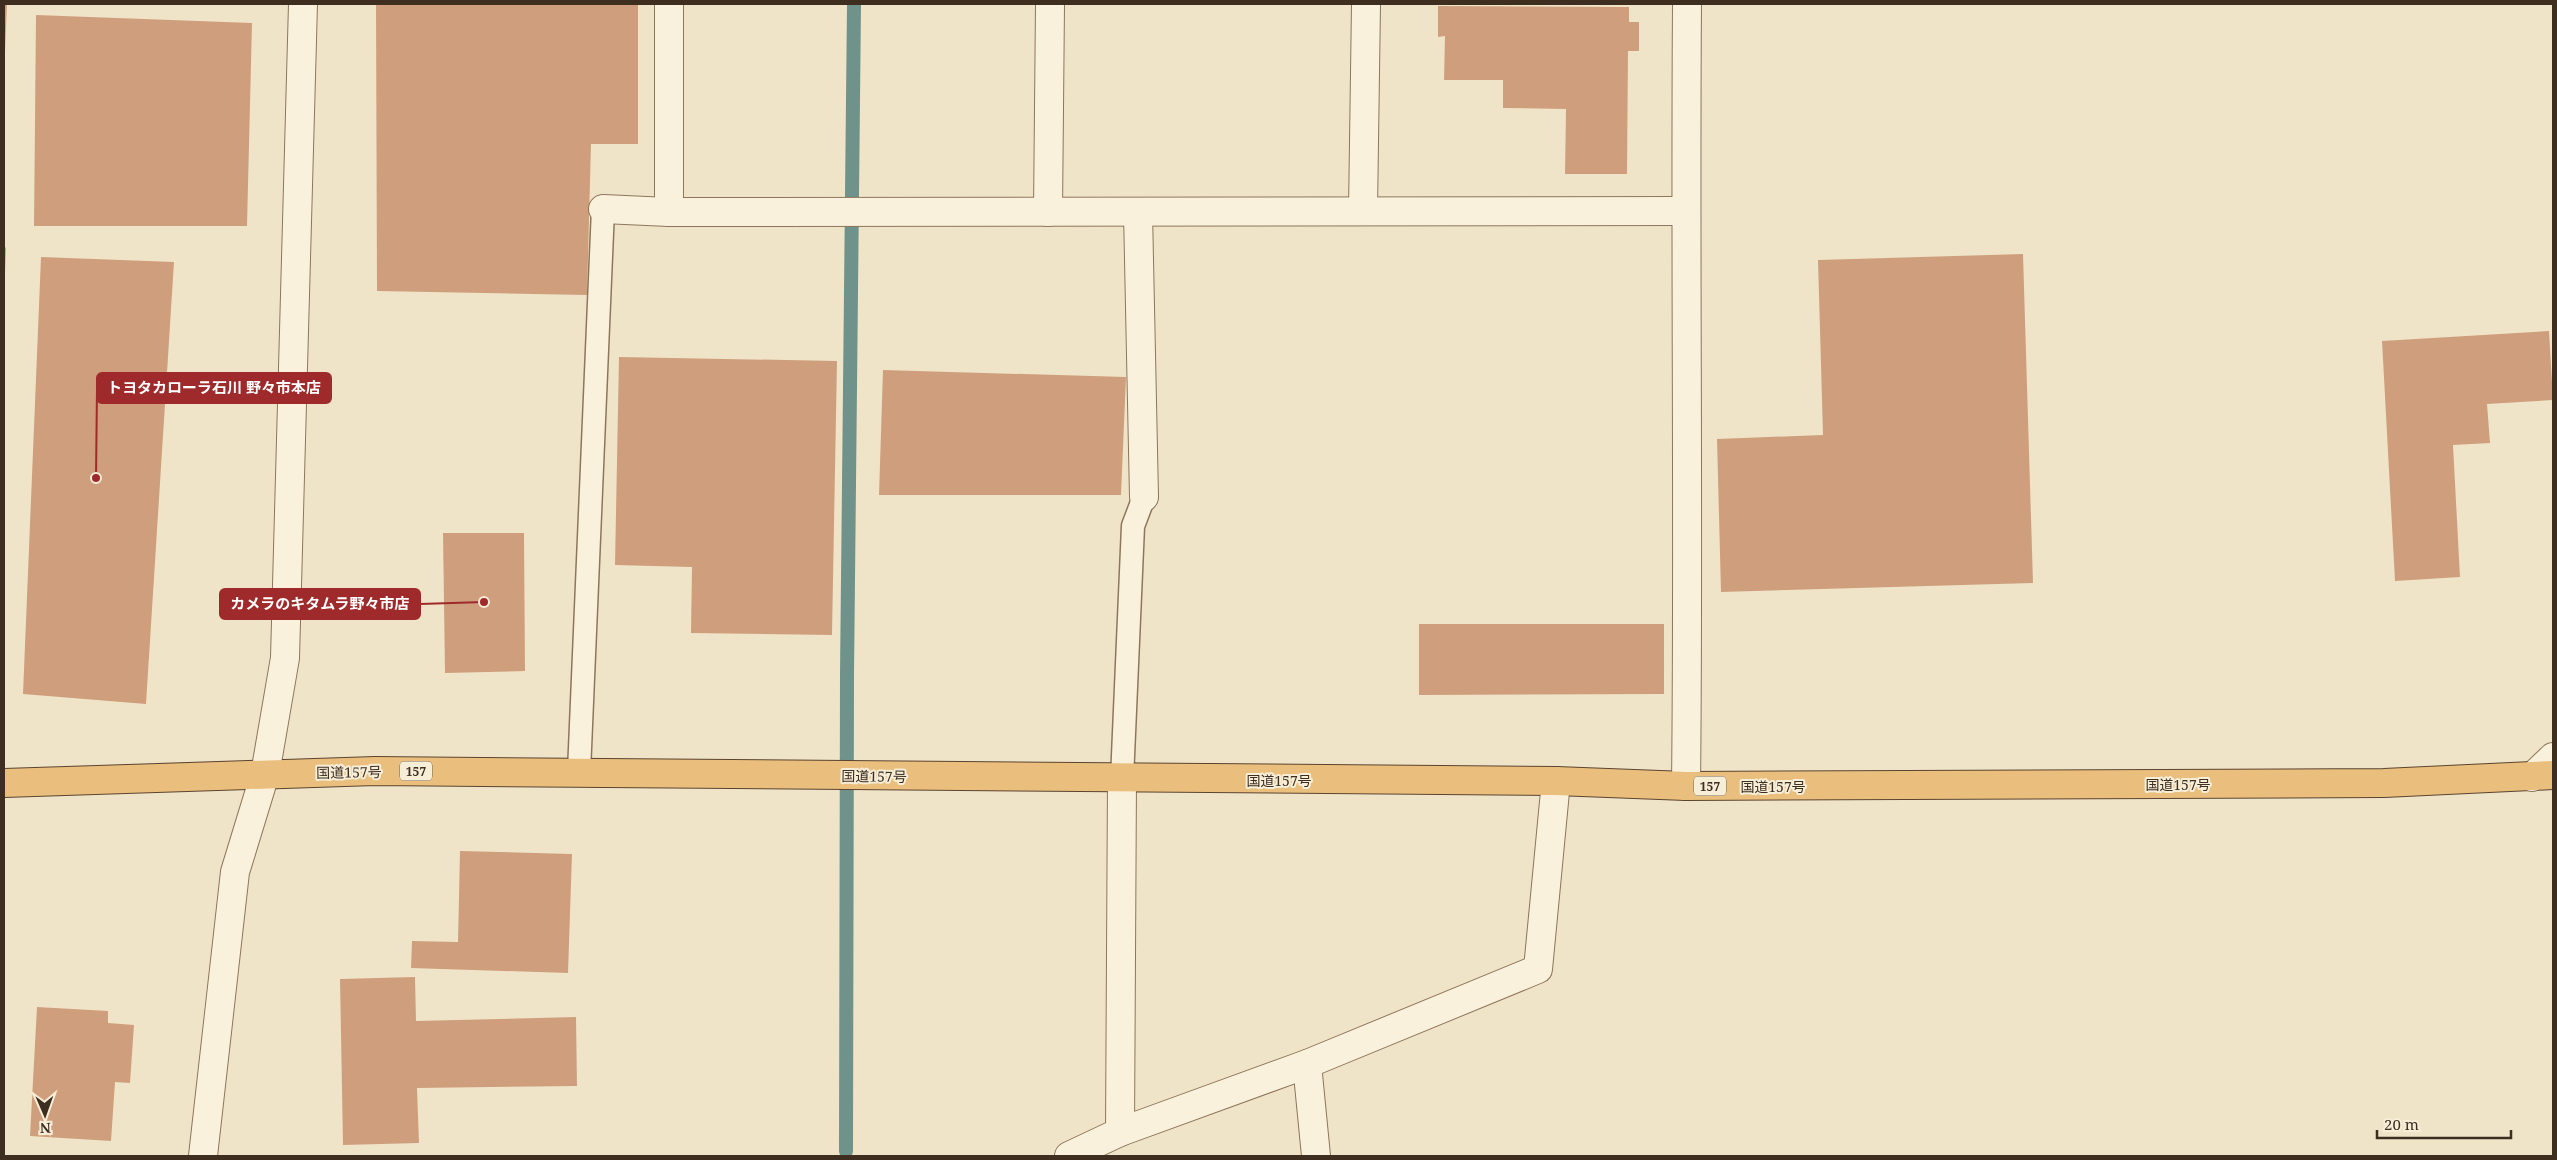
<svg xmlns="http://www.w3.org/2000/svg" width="2557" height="1160" viewBox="0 0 2557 1160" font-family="'Noto Serif','Noto Sans JP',serif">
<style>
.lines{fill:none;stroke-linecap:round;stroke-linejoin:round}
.stream{stroke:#6f938a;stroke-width:14}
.building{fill:#cf9f7d}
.service-casing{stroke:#8d765c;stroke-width:25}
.minor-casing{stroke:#8d765c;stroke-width:30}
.tertiary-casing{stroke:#8d765c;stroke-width:30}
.trunk-casing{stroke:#5b4430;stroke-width:30}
.service{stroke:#faf1dc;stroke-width:22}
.minor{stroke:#faf1dc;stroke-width:28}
.tertiary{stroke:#faf1dc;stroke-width:28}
.trunk{stroke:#eabe7c;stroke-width:28}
.labels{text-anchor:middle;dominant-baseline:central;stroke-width:4;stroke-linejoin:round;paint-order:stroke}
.shield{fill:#f7eed8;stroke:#756857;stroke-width:1}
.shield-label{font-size:12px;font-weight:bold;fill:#3d2e20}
.street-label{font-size:14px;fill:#3d2e20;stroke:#f7eed8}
.leader{fill:none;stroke:#9e2a2b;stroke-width:2}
.callout-dot{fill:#9e2a2b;stroke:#f7eed8;stroke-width:2}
.callout{fill:#9e2a2b;stroke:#9e2a2b;stroke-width:2}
.callout-label{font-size:15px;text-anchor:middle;font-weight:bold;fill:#fff}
</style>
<rect width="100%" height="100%" fill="#f0e4c8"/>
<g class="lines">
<polyline class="stream" points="846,1151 847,675 854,4"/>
</g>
<g class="building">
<polygon points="4,4 7,4 5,52 4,52"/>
<polygon points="376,4 638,4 638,144 591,144 587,295 377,291"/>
<polygon points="1438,6 1629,7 1629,22 1639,22 1639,51 1628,51 1627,174 1565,174 1566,109 1503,108 1503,80 1444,80 1445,36 1438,37"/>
<polygon points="36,15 252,23 247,226 34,226"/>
<polygon points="4,246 6,248 5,274 4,274"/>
<polygon points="2023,254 2033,583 1721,592 1717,439 1823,435 1818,260"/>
<polygon points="41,257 174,262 146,704 23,694"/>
<polygon points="2549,331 2553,400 2487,404 2490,443 2453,445 2460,577 2395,581 2382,341"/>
<polygon points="619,357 837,361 832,635 691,633 692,567 615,565"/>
<polygon points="883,370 1126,377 1121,495 879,495"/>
<polygon points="443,533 524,533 525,671 445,673"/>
<polygon points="1419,624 1664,624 1664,694 1419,695"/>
<polygon points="460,851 572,854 568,973 411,968 412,941 458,942"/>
<polygon points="415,977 416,1021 576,1017 577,1086 417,1088 419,1143 343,1145 340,979"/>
<polygon points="37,1007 108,1011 108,1023 134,1025 130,1083 115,1082 111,1141 30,1136"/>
</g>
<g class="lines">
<defs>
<g id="service">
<polyline points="579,772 603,209"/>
<polyline points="1122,779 1133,526 1144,497"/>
</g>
<g id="minor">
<polyline points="603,209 669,212 669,4"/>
<polyline points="1363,211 1366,4"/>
<polyline points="669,212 1686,211"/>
<polyline points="1048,212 1050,4"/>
<polyline points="1138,212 1144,497"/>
<polyline points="2532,777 2553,757"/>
<path d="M1686,786C1689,525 1685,265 1687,4"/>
<polyline points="1120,1132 1122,779"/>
<polyline points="1069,1156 1120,1132 1307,1064"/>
<polyline points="1316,1156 1307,1064 1538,969 1556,781"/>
</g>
<polyline id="tertiary" points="203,1156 235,872 265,774 285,658 303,4"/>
<polyline id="trunk" points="4,783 375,771 1556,781 1686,786 2384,783 2553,775"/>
</defs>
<use href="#service" class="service-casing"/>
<use href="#minor" class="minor-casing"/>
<use href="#tertiary" class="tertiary-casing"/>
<use href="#trunk" class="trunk-casing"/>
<use href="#service" class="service"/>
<use href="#minor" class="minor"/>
<use href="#tertiary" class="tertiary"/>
<use href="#trunk" class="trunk"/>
</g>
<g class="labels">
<g class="shield">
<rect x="400" y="761.5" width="32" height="19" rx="4"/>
<rect x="1694" y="776.5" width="32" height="19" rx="4"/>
</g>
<g class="shield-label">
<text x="416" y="771">157</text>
<text x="1710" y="786">157</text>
</g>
<g class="street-label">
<text transform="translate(349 772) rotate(-1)">国道157号</text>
<text transform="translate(874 776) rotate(1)">国道157号</text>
<text x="1279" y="780">国道157号</text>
<text x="2178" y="784">国道157号</text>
<text x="1773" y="786">国道157号</text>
</g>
</g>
<path class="leader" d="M96 478L97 388M484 602L420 604"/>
<g class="callout-dot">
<circle cx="96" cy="478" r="5"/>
<circle cx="484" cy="602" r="5"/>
</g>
<g class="callout">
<rect x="97" y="373" width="234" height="30" rx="5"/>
<rect x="220" y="589" width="200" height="30" rx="5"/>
</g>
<g class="callout-label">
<text x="214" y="393">トヨタカローラ石川 野々市本店</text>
<text x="320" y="609">カメラのキタムラ野々市店</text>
</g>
<rect width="2557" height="1160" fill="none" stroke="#3d2e20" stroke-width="10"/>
<g transform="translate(45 1115) rotate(178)" stroke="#f7eed8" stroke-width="4" paint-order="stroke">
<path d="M0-4L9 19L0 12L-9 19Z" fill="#3d2e20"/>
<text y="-8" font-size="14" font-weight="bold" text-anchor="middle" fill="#3d2e20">N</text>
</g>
<path d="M2377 1130v8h134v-8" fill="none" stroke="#3d2e20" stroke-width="2.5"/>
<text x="2384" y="1130" font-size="15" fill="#3d2e20" stroke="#f7eed8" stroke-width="4" paint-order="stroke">20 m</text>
</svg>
